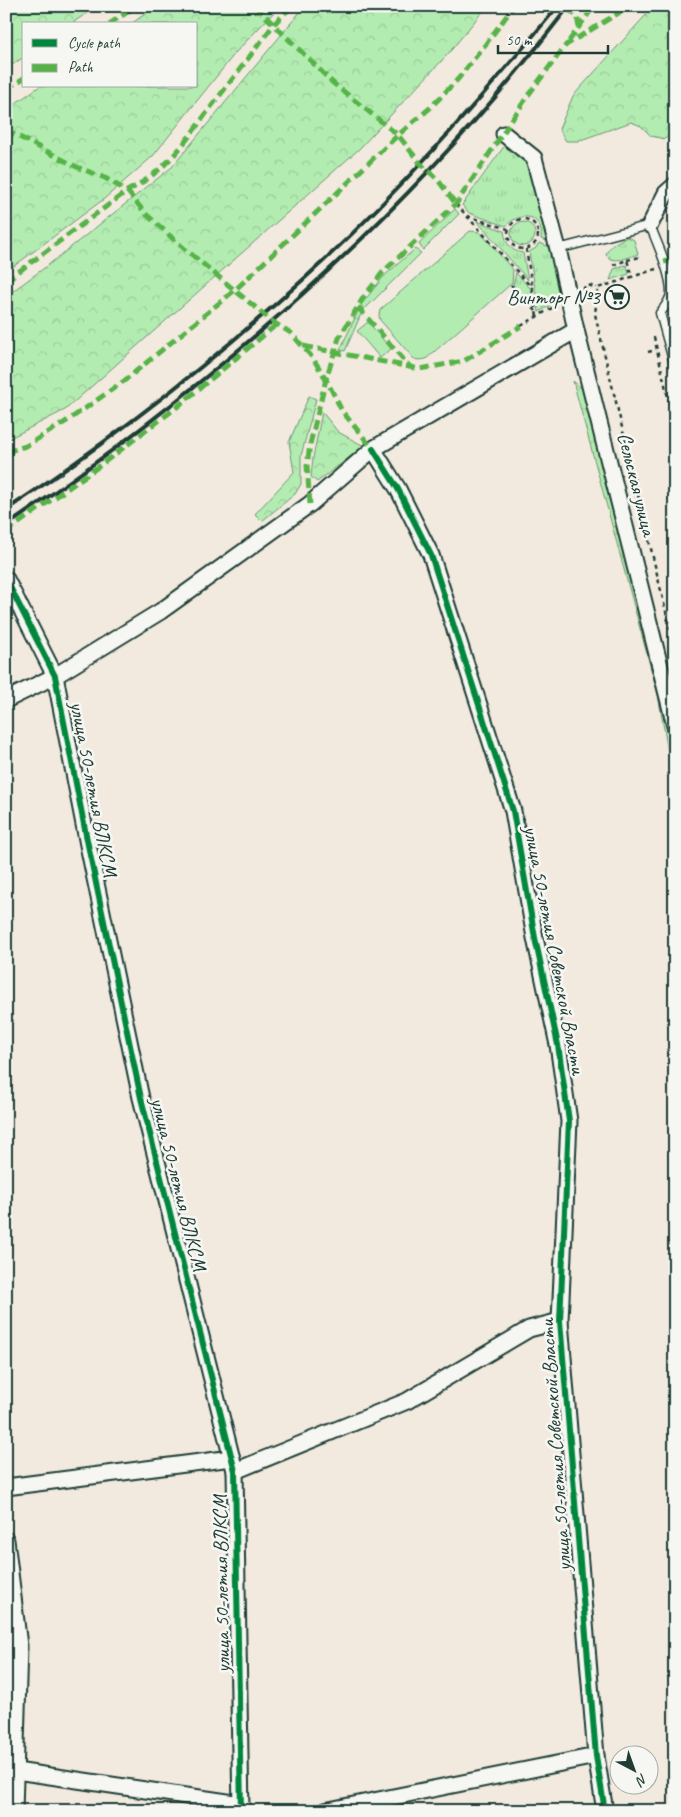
<svg xmlns="http://www.w3.org/2000/svg" width="681" height="1817" viewBox="0 0 681 1817" font-family="Caveat,sans-serif">
<style>
.grass{fill:url(#grass-tufts);stroke:#699472}
.forest{fill:url(#forest-crowns);stroke:#699472}
.garden{fill:#b3ecb1;stroke:#699472}
.lines{fill:none;stroke-linecap:round;stroke-linejoin:round}
.service-casing{stroke:#1f3d34;stroke-width:11}
.minor-casing{stroke:#1f3d34;stroke-width:19}
.path{stroke:#1f3d34;stroke-width:2.5;stroke-dasharray:4 4;stroke-linecap:butt}
.service{stroke:#f6f6f2;stroke-width:8}
.minor{stroke:#f6f6f2;stroke-width:15}
.rail{stroke:#1f3d34;stroke-width:4}
.quiet{stroke:#55b346;stroke-width:5;stroke-dasharray:10 5;stroke-linecap:butt}
.cycleway-casing{stroke:#f6f6f2;stroke-width:9}
.cycleway{stroke:#00873e;stroke-width:6}
.labels{text-anchor:middle;dominant-baseline:central;stroke-width:5;stroke-linejoin:round;paint-order:stroke}
.poi-label{font-size:21px;fill:#1f3d34;stroke:#f6f6f2;text-anchor:end}
.street-label{font-size:21px;fill:#1f3d34;stroke:#f6f6f2}
</style>
<defs>
<pattern id="grass-tufts" width="24" height="20" patternUnits="userSpaceOnUse" patternTransform="scale(1.25)"><rect width="24" height="20" fill="#b3ecb1"/><path d="M3 7l-1-3M5 7V3M7 7l1-3M15 17l-1-3M17 17v-4M19 17l1-3" fill="none" stroke="#9acb99"/></pattern>
<pattern id="forest-crowns" width="20" height="18" patternUnits="userSpaceOnUse" patternTransform="scale(1.25)"><rect width="20" height="18" fill="#b3ecb1"/><path d="M2 6a3 3 0 1 1 6 0M12 15a3 3 0 1 1 6 0" fill="none" stroke="#9acb99"/></pattern>
</defs>
<rect width="100%" height="100%" fill="#f3eadf"/>
<filter id="ink" filterUnits="userSpaceOnUse"><feTurbulence type="fractalNoise" baseFrequency=".02" numOctaves="2"/><feDisplacementMap in="SourceGraphic" scale="10" xChannelSelector="R" yChannelSelector="G"/><feConvolveMatrix kernelMatrix="1 2 1 2 8 2 1 2 1" color-interpolation-filters="sRGB"/></filter>
<g filter="url(#ink)">
<g class="grass">
<path d="M505,145L529,164L552,243L541,239C544,215 521,210 506,226L469,213L462,205Z"/>
<polygon points="455,209 459,214 423,250 419,244"/>
<path d="M477,221L504,231C506,244 510,251 523,253L528,280Z"/>
<circle cx="523" cy="234" r="12"/>
<path d="M628,237L634,240L638,254C629,257 613,265 606,255C608,246 619,240 628,237Z"/>
<polygon points="539,243 553,248 566,296 539,312 529,252 536,248"/>
<polygon points="624,265 627,266 629,274 610,280 614,269"/>
<polygon points="516,273 531,289 535,308 513,285"/>
</g>
<g class="forest">
<polygon points="6,6 97,6 71,24 24,24 24,57 6,69"/>
<polygon points="156,6 280,6 236,52 153,156 104,199 6,272 6,110 40,86 196,86 196,24 131,24"/>
<polygon points="305,6 487,6 448,54 359,149 65,410 6,440 6,296 47,266 172,167"/>
<polygon points="654,6 675,6 674,130 665,139 651,136 641,126 631,122 578,141 566,141 559,129 573,96"/>
<polygon points="415,249 421,253 364,310 361,305 384,276"/>
<polygon points="358,311 361,314 345,351 340,350"/>
<polygon points="573,381 585,391 675,726 675,792 658,695"/>
<polygon points="309,396 316,399 301,456 301,484 295,494 262,521 255,514 294,472 289,442"/>
<polygon points="322,412 338,432 364,446 317,482 311,477 313,458"/>
</g>
<g class="garden">
<polygon points="470,231 480,232 513,270 512,283 426,359 419,360 414,359 380,320 379,315 380,310"/>
<polygon points="368,322 391,349 380,358 357,331"/>
</g>
<g class="lines">
<defs>
<path id="service" d="M558,249L650,225C657,243 671,273 671,292C671,300 665,307 660,313L675,367"/>
<g id="minor">
<polyline points="504,134 534,158 558,249 576,330 675,726"/>
<polyline points="650,225 666,193 675,185"/>
<polyline points="373,449 398,489 431,555 513,811 535,938 558,1045 569,1121 560,1321 596,1756 605,1811"/>
<polyline points="6,579 55,676 88,845 141,1098 235,1471 241,1811"/>
<polyline points="6,700 55,676 161,611 310,504 373,449 576,330"/>
<polyline points="235,1471 407,1401 529,1329 560,1321"/>
<polyline points="6,1487 232,1458"/>
<polyline points="6,1540 19,1646 14,1811"/>
<polyline points="16,1771 241,1804"/>
<polyline points="324,1811 596,1756"/>
</g>
</defs>
<use href="#service" class="service-casing"/>
<use href="#minor" class="minor-casing"/>
<g class="path">
<polyline points="456,204 533,289"/>
<polyline points="467,216 508,229"/>
<circle cx="523" cy="234" r="15"/>
<polyline points="526,249 537,317"/>
<polyline points="627,260 640,257"/>
<polyline points="613,265 627,260 632,277"/>
<polyline points="656,269 598,288 595,314 672,637 675,643"/>
<polyline points="511,285 536,311"/>
<polyline points="582,289 588,285 597,288"/>
<polyline points="521,326 557,305"/>
<polyline points="654,337 675,428"/>
<polyline points="648,352 656,350"/>
<polyline points="670,440 675,439"/>
</g>
<use href="#service" class="service"/>
<use href="#minor" class="minor"/>
<g class="rail">
<path d="M6,510C112,440 212,362 306,277C398,194 479,101 558,6"/>
<path d="M6,526C219,381 413,211 569,6"/>
</g>
<g class="quiet">
<polyline points="255,6 333,83 398,135 420,163 438,180 456,204"/>
<polyline points="567,9 577,16 579,28"/>
<polyline points="109,24 137,6"/>
<polyline points="569,41 594,6"/>
<polyline points="6,89 24,78"/>
<polyline points="6,130 77,167 105,178 127,191 146,214 179,244 273,322 291,333 312,357 326,379 342,411 373,449"/>
<polyline points="664,262 675,259"/>
<path d="M6,281L127,191C170,169 186,140 214,103C234,77 254,51 274,24L292,6"/>
<polyline points="358,307 411,368"/>
<polyline points="303,346 420,369 464,361 521,326"/>
<polyline points="6,452 26,446 70,419 124,381 235,290 398,135 430,108 458,79 485,45 514,6"/>
<polyline points="310,504 307,466 310,444 326,379 339,338 363,298 383,272 456,204 529,94 566,45 630,6"/>
<polyline points="6,532 98,467 177,407 276,325"/>
</g>
<defs>
<g id="cycleway">
<polyline points="373,449 398,489 431,555 513,811 535,938 558,1045 569,1121 560,1321 596,1756 605,1811"/>
<polyline points="6,579 55,676 88,845 141,1098 235,1471 241,1811"/>
</g>
</defs>
<use href="#cycleway" class="cycleway-casing"/>
<use href="#cycleway" class="cycleway"/>
</g>
</g>
<defs>
<symbol id="supermarket-ring" viewBox="-11 -11 22 22"><circle r="9.5" fill="#f6f6f2" stroke="#1f3d34" stroke-width="1.5"/><path d="M-6-5.5h2.5l.6 2H6L4.5 2H-2.5L-4.4-4H-6ZM-1.5 3.2a1.3 1.3 0 1 0 .1 0ZM3 3.2a1.3 1.3 0 1 0 .1 0Z" fill="#1f3d34"/></symbol>
</defs>
<g fill-rule="evenodd">
<use href="#supermarket-ring" x="603" y="283" width="28" height="28"/>
</g>
<g class="labels">
<g class="poi-label">
<text x="600" y="297">Винторг №3</text>
</g>
<g class="street-label">
<text transform="translate(637 484) rotate(76)">Сельская улица</text>
<text transform="translate(94 789) rotate(79)">улица 50-летия ВЛКСМ</text>
<text transform="translate(555 950) rotate(79)">улица 50-летия Советской Власти</text>
<text transform="translate(179 1184) rotate(76)">улица 50-летия ВЛКСМ</text>
<text transform="translate(555 1445) rotate(-94)">улица 50-летия Советской Власти</text>
<text transform="translate(221 1584) rotate(-91)">улица 50-летия ВЛКСМ</text>
</g>
</g>
<rect width="681" height="1817" fill="none" stroke="#f6f6f2" stroke-width="25"/>
<rect x="12" y="12" width="656" height="1792" fill="none" stroke="#1f3d34" stroke-width="2" filter="url(#ink)"/>
<rect x="22" y="22" width="175" height="65" fill="#f6f6f2" stroke="#a0aca6"/>
<rect x="32" y="39" width="25" height="8" fill="#00873e" stroke="#a0aca6"/>
<text x="68" y="48" font-size="15" fill="#1f3d34">Cycle path</text>
<rect x="32" y="64" width="25" height="8" fill="#55b346" stroke="#a0aca6"/>
<text x="68" y="72" font-size="15" fill="#1f3d34">Path</text>
<g transform="translate(634 1770) rotate(139)"><circle r="24" fill="#f6f6f2" stroke="#a0aca6"/>
<path d="M0-4L9 19L0 12L-9 19Z" fill="#1f3d34"/>
<text y="-8" font-size="14" font-weight="bold" text-anchor="middle" fill="#1f3d34">N</text>
</g>
<path d="M498 45v8h110v-8" fill="none" stroke="#1f3d34" stroke-width="2.5"/>
<text x="506" y="45" font-size="15" fill="#1f3d34" stroke="#f6f6f2" stroke-width="4" paint-order="stroke">50 m</text>
</svg>
